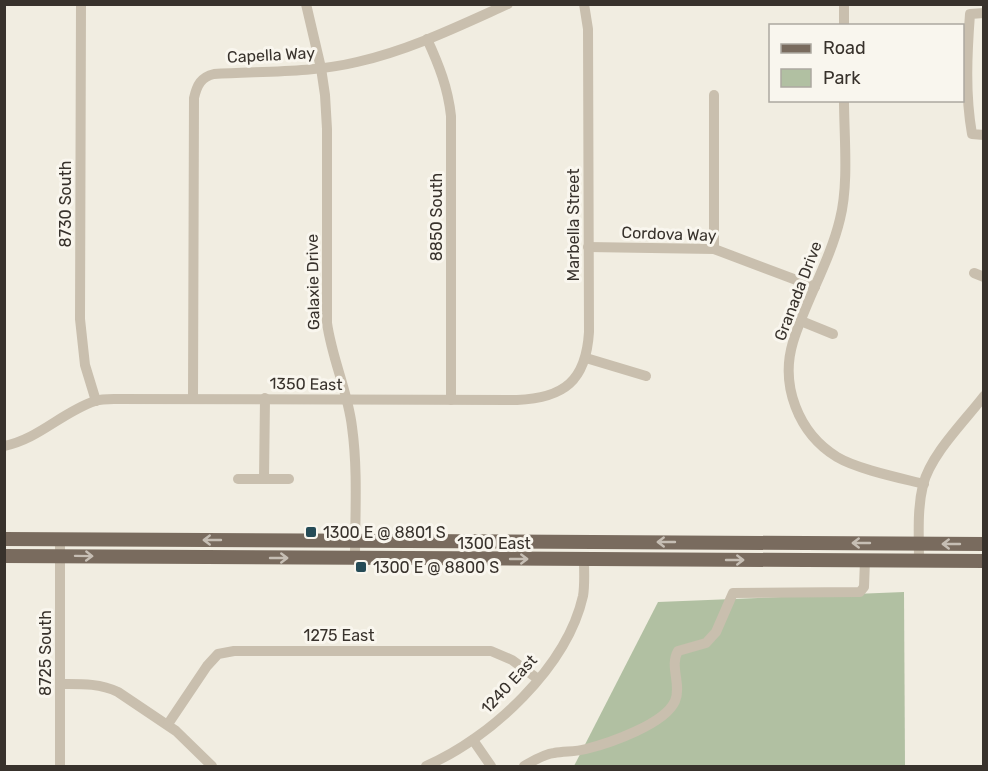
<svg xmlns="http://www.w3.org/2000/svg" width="988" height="771" viewBox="0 0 988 771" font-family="Rubik,sans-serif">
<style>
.green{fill:#b1c0a2}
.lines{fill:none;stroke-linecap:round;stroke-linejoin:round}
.minor{stroke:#c9bfae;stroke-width:10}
.major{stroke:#796b5e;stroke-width:14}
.oneway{stroke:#c6beb4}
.poi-dot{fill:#254b56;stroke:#f9f6ee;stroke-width:2}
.labels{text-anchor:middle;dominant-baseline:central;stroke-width:6;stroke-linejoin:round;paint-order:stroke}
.street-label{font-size:16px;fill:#38322c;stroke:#f9f6ee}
.poi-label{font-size:16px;fill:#38322c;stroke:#f9f6ee;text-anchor:start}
</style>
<rect width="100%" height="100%" fill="#f1ede1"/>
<polygon class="green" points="904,592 905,766 574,766 658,602"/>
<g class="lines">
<g class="minor">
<polyline points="81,4 80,319 85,365 96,401"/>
<path d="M306,4L321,68L325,95L327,129V323C332,359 348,392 352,427C358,470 355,515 355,558"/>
<polyline points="844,4 844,26"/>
<path d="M984,13L970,14C967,54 965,94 972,134L984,135"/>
<path d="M427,39C439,65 448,88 451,116V400"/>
<polyline points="714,95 714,249"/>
<path d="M844,100C844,136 849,184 840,219C830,261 806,300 793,342C780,385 798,433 837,457C857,469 900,478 924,484"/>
<polyline points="588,247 714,249 815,287"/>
<polyline points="974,273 984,277"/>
<polyline points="801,321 833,334"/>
<polyline points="586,358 646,376"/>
<path d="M193,398L194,98C197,85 201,77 214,74C260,71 312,73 357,62C410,50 459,26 508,4"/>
<path d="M4,446C39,439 62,412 95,401C101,399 108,399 114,399L517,400C564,398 586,381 589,332L588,29L584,4"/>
<polyline points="238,479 289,479"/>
<polyline points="264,479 265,398"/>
<path d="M919,561C919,536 917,510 923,485C931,454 964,422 984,396"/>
<path d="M60,684C80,684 99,683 118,692L176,731L212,766"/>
<polyline points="168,724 207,666 218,654 234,651 491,651 512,660 538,679"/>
<polyline points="473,740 491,766"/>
<polyline points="60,766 60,539"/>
<path d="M426,766C491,738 567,667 583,596C585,585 584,572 584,560"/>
<path d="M524,766C533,761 544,754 554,753C565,751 575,752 586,749C610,743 665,724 675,701C682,685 669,666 678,651L706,643L716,632L733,593L860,592L864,587L865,560"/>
</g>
<g class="major">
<polyline points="4,539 984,544"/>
<polyline points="4,556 984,561"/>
</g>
</g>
<defs><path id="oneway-shaft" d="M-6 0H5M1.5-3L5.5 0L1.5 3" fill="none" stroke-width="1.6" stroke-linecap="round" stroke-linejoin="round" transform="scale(1.5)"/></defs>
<g class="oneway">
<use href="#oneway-shaft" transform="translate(212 540) rotate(-180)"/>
<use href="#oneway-shaft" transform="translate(666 542) rotate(-180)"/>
<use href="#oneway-shaft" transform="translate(861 543) rotate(-180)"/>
<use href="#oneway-shaft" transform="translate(951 544) rotate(-180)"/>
<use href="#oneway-shaft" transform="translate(84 556) rotate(1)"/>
<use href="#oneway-shaft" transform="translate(279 558)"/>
<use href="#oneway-shaft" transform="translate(519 559)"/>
<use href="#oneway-shaft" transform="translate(735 560)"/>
</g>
<g class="poi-dot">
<rect x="305" y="526" width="12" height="12" rx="3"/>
<rect x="355" y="561" width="12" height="12" rx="3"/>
</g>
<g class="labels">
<g class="street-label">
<text transform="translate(271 55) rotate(-3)">Capella Way</text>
<text transform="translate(65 204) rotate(-90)">8730 South</text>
<text transform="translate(436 217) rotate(-90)">8850 South</text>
<text transform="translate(573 225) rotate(-90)">Marbella Street</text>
<text transform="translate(669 234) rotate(2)">Cordova Way</text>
<text transform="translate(313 282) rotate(-91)">Galaxie Drive</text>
<text transform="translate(798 291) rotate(-69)">Granada Drive</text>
<text transform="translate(306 384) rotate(1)">1350 East</text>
<text x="494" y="543">1300 East</text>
<text x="339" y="635">1275 East</text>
<text transform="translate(45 653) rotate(-90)">8725 South</text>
<text transform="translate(509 684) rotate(-47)">1240 East</text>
</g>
<g class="poi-label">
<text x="323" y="532">1300 E @ 8801 S</text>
<text x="373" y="567">1300 E @ 8800 S</text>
</g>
</g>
<rect width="988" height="771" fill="none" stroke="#38322c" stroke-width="12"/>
<rect x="769" y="24" width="195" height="78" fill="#f9f6ee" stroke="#aca8a0" stroke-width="1.5"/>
<rect x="781" y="44" width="30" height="9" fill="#796b5e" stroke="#aca8a0" stroke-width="1.5"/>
<text x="823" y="54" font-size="18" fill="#38322c">Road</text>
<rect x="781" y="69" width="30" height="18" fill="#b1c0a2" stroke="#aca8a0" stroke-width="1.5"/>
<text x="823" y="84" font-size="18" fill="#38322c">Park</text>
</svg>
